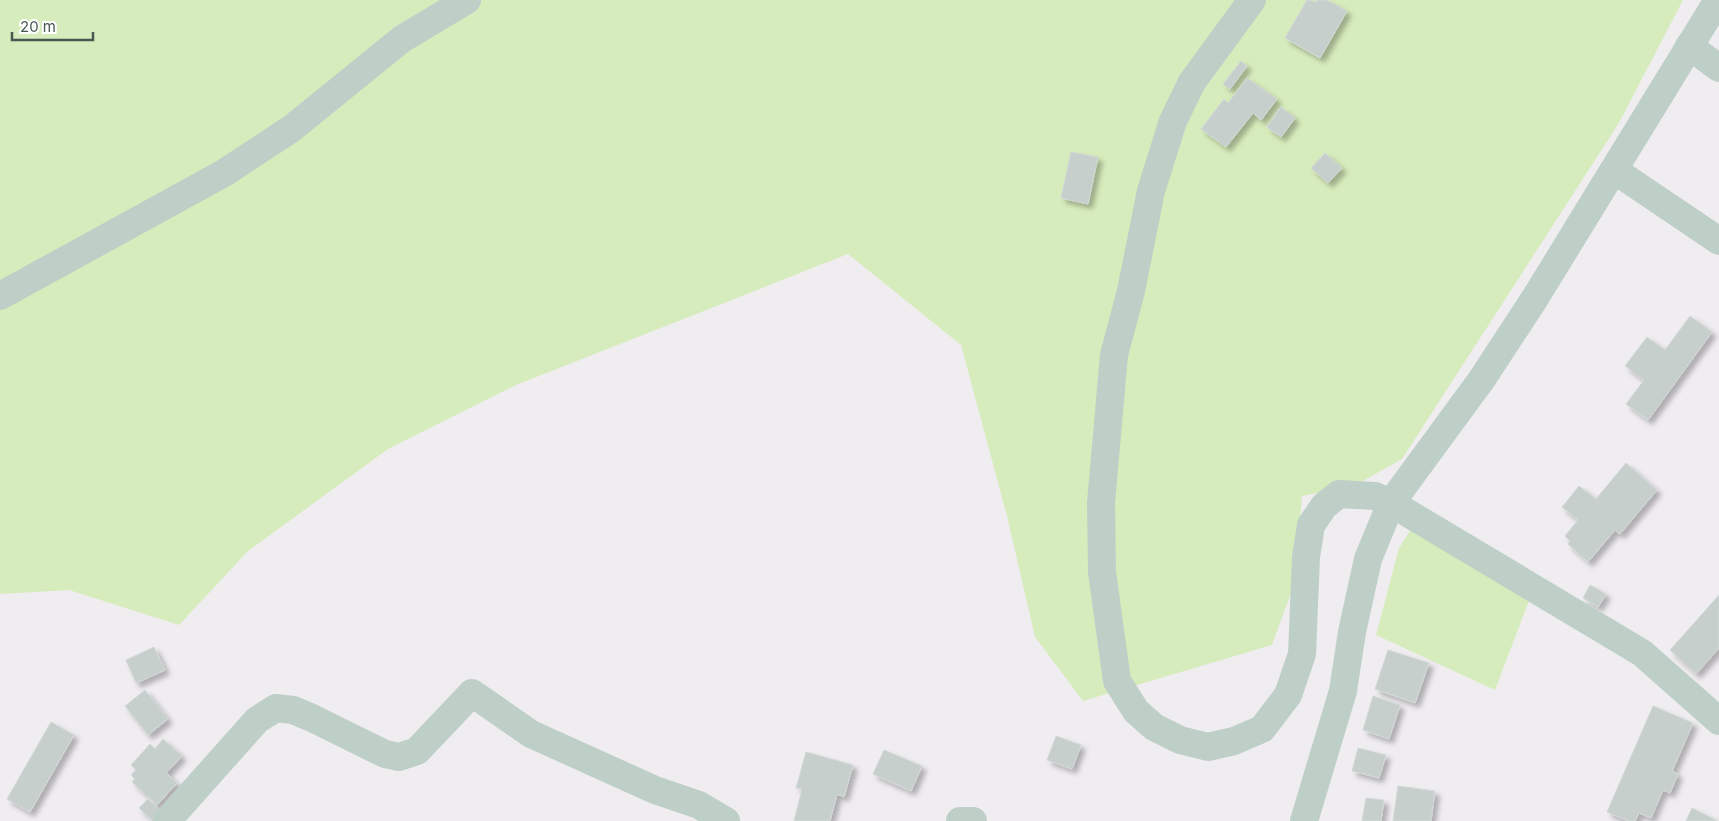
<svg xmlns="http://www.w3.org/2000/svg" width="1719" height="821" viewBox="0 0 1719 821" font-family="Inter,sans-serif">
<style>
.green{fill:#d7ecbc}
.building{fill:#c7cfcd;stroke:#d1d8d7;filter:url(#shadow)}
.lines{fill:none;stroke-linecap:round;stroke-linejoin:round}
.minor{stroke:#becfc7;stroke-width:28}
.tertiary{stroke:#becfc7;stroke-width:28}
</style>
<defs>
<filter id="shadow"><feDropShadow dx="4.5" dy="4.5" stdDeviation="2.5" flood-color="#0004"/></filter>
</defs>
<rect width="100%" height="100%" fill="#f0edf0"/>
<g class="green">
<polygon points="0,0 1683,0 1619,123 1402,459 1354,486 1302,496 1295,582 1272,645 1083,701 1035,637 1007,516 961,345 848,254 516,385 388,449 248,551 179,625 69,590 0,594"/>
<polygon points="1412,528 1530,598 1495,690 1376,635 1399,548"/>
</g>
<g class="building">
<polygon points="1307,0 1317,2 1318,0 1327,0 1347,11 1320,58 1285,38"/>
<polygon points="1241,61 1247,66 1230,89 1223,84"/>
<polygon points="1247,78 1277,99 1261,120 1253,113 1226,147 1201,129 1224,99 1228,103"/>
<polygon points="1281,107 1295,118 1281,137 1267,127"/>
<polygon points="1071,152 1098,157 1088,204 1061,198"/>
<polygon points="1325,153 1342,168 1328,183 1311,168"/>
<polygon points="1690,316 1712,332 1648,420 1626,404 1644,380 1625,366 1647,337 1665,350"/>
<polygon points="1626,463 1657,490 1620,534 1615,530 1588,562 1568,544 1570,541 1565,536 1578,520 1562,507 1579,486 1596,499"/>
<polygon points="1590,585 1606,594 1598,607 1583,598"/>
<polygon points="1719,595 1719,648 1696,674 1670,650"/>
<polygon points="154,647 165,670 136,683 126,660"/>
<polygon points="1388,650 1429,663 1415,703 1375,689"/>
<polygon points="145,690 168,719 148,735 125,706"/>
<polygon points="1373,696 1400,705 1389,739 1363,730"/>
<polygon points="1653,706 1693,723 1672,771 1678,774 1670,793 1663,790 1651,818 1639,813 1635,821 1629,821 1607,812"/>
<polygon points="51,722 74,735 30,812 7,799"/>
<polygon points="1056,736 1081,745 1072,769 1047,760"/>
<polygon points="163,739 182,756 166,773 177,783 157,805 132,782 135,779 131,775 136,770 131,765 150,744 155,749"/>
<polygon points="1358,748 1386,755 1379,778 1352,771"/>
<polygon points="884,750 922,766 911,791 873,774"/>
<polygon points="806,752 853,765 844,797 837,794 830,821 794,821 802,789 796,788"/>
<polygon points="1398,786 1435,791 1431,821 1393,821"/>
<polygon points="1366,798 1384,800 1381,821 1362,821"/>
<polygon points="148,799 161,811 152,820 139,808"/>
<polygon points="1692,808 1716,820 1716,821 1686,821"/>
</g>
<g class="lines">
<g class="minor">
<polyline points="1689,46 1719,68"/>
<polyline points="1614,170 1719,241"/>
<polyline points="0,296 224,173 291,129 402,39 467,0"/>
<polyline points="1391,503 1642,653 1719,721"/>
<polyline points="167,821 257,720 276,708 293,710 312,718 385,754 399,757 417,751 472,693 531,734 655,790 699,805 726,821"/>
<polyline points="960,821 973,821"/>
</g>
<g class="tertiary">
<polyline points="1252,0 1192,82 1173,121 1151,191 1131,291 1114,355 1101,503 1102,572 1117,681 1136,711 1154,727 1180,740 1208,747 1234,741 1262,729 1288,695 1302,654 1306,557 1311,525 1324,506 1339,494 1375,496 1391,503"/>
<polyline points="1304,821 1343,691 1352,632 1368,559 1391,503 1482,379 1535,298 1718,0"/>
</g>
</g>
<path d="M12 32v8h81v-8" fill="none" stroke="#465950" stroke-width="2.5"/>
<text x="20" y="32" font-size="15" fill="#465950" stroke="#ffffff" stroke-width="4" paint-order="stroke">20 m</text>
</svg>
